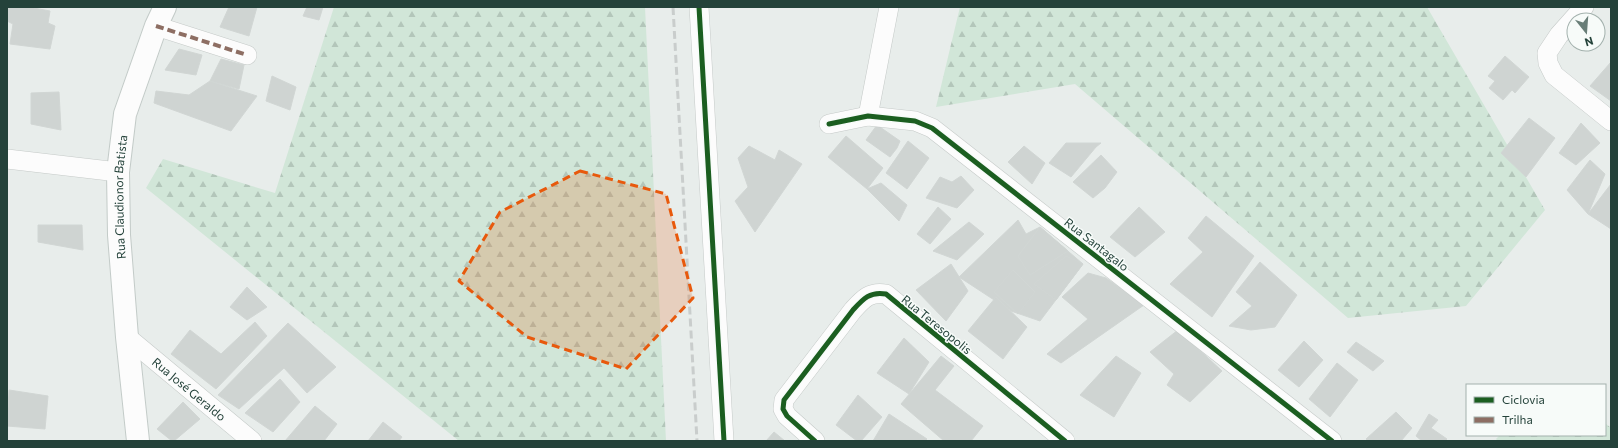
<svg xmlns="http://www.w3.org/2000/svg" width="1618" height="448" viewBox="0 0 1618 448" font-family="Commissioner,sans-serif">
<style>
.forest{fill:url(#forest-firs)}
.building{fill:#cfd4d2;stroke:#d1d6d4}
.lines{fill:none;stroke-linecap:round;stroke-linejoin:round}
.street-casing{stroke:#c5cac8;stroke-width:20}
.secondary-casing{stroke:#c3cbc8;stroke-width:24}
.street{stroke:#fcfcfc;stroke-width:19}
.secondary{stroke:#fcfcfc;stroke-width:22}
.rail{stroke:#c9cdcc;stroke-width:3;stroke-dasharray:8 4;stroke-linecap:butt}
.quiet{stroke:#8d6e63;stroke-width:4;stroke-dasharray:8 4;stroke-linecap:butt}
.cycleway-casing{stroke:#f7fbf9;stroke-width:8}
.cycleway{stroke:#1b5e20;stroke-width:5}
.marked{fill:#e8590c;fill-opacity:0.2;stroke:#e8590c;stroke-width:3;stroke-dasharray:8 5;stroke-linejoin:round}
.labels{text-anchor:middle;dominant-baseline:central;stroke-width:3;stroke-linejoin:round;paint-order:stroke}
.street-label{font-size:12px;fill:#24423a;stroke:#f7fbf9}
</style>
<defs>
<pattern id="forest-firs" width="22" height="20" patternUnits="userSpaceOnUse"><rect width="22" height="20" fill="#d1e6d8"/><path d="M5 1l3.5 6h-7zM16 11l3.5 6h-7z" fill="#b3c6ba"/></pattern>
</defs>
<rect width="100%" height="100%" fill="#e8edeb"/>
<g class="forest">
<polygon points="334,7 645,7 666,441 459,441 146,188 163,159 275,193"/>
<polygon points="960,7 1427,7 1545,210 1466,306 1348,318 1075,84 936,107"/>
<polygon points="1605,423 1611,428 1611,441 1498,441 1496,439 1500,435 1605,435"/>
</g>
<g class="building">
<polygon points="7,7 28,7 50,11 48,23 55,26 50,49 10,44 13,24 7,21"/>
<polygon points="229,7 257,7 249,36 220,27"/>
<polygon points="307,7 323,7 319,20 303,16"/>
<polygon points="179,49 202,55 196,75 165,70"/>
<polygon points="1505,56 1529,77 1515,93 1512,90 1503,100 1489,88 1495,81 1488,76"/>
<polygon points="221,59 244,65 239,89 210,81"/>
<polygon points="1611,62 1611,101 1590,86"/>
<polygon points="272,76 296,87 290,110 266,101"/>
<polygon points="210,81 257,96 231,131 154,103 156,91 189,95"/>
<polygon points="59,92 61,130 31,124 31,93"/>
<polygon points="1529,118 1555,138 1526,177 1501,153"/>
<polygon points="1581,123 1600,143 1576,165 1559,153"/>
<polygon points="877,125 900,141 897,148 890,157 866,140"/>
<polygon points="846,136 883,168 867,189 828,157"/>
<polygon points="908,141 929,158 907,189 886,173"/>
<polygon points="1066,143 1101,143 1096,147 1071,177 1049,163"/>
<polygon points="749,146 775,160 779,150 802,164 755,232 735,201 748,187 738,158"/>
<polygon points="1024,146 1045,163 1032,184 1008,162"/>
<polygon points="1101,155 1117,172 1105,188 1093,198 1073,182"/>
<polygon points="1590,160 1605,174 1588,214 1567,190"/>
<polygon points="961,176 974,190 957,208 926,198 940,177 952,182"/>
<polygon points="881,183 907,205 899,221 867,189"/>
<polygon points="1611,184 1611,229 1588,214"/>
<polygon points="938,207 951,219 930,244 917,234"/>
<polygon points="1139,207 1165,232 1135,257 1110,237"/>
<polygon points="1206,216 1254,256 1212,317 1170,284 1203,252 1188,238"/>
<polygon points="1018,220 1026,234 1040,227 1083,264 1040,321 1011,311 959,277"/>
<polygon points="969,222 984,234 957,260 933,251"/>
<polygon points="38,225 82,225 83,250 38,242"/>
<polygon points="1040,227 1068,251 1030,275 1018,256"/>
<polygon points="1066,256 1083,264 1056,300 1034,284"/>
<polygon points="1260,262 1297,295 1275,327 1251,330 1229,326 1252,306 1236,292"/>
<polygon points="951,264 968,291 946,321 916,290"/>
<polygon points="1013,270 1035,292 1018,314 994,292"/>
<polygon points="1088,273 1106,278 1144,305 1061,363 1047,354 1088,319 1062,297"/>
<polygon points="247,287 267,307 247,320 230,307"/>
<polygon points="996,297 1027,327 1003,359 968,331"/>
<polygon points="255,322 267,336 216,389 171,354 190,330 221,354"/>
<polygon points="288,323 336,367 307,393 284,368 239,409 218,395"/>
<polygon points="1178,330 1222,371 1190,402 1167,385 1174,374 1150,352"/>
<polygon points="904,338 929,362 909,394 877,373"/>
<polygon points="1304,341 1323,360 1299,387 1278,370"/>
<polygon points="1356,342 1384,361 1373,371 1347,352"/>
<polygon points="941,356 954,366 935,390 983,426 971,441 944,441 901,404"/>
<polygon points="1116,356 1141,373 1114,417 1080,395"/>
<polygon points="1337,363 1358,380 1330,417 1309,399"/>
<polygon points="280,379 300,402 273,432 245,413"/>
<polygon points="9,390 48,396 45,429 7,426"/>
<polygon points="858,395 882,417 861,441 857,441 836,425"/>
<polygon points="183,402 200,419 174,441 172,441 157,429"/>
<polygon points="315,406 337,424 324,441 285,441"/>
<polygon points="1396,412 1412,428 1401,441 1368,441 1366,439"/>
<polygon points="889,414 927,439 925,441 873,441"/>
<polygon points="1429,414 1438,420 1431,428 1447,439 1445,441 1422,441 1416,436"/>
<polygon points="383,422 402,437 399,441 368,441"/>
<polygon points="774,432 785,441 766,441"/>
</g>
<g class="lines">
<defs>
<g id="street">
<polyline points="699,7 724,441"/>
<polyline points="1584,7 1559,35 1547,53 1548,63 1554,75 1611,121"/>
<polyline points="156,26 247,55"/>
<polyline points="868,116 889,7"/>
<polyline points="829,124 868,116 915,121 932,128 1332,441"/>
<polyline points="7,159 118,172"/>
<path id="s1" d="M127,337L252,441"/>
<path d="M815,441L787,416L783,409L784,400L853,310C863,299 870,291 886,294L1065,441"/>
</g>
<g id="secondary">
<path id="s2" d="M138,441L127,337L119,235L118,172L125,114L156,26L165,7"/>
</g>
</defs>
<use href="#street" class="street-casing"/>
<use href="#secondary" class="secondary-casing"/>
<use href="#street" class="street"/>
<use href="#secondary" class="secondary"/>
<polyline class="rail" points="673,7 697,441"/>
<polyline class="quiet" points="156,26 247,55"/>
<defs>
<g id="cycleway">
<polyline points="699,7 724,441"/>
<polyline points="829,124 868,116 915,121 932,128 1332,441"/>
<path d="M815,441L787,416L783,409L784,400L853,310C863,299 870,291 886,294L1065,441"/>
</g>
</defs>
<use href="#cycleway" class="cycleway-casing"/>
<use href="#cycleway" class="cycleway"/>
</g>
<path class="marked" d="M580,171L666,194L693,298L626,369L527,337L459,281L500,212Z"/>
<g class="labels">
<g class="street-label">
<text stroke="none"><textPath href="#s2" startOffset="245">Rua Claudionor Batista</textPath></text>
<text transform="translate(1097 244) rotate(38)">Rua Santagalo</text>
<text transform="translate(937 324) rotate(39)">Rua Teresopolis</text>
<text stroke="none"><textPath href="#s1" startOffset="81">Rua José Geraldo</textPath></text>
</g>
</g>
<rect width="1618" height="448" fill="none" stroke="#24423a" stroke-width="16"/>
<rect x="1466" y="384" width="140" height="52" fill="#f7fbf9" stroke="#a3b1ad"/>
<rect x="1474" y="397" width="20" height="6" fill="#1b5e20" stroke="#a3b1ad"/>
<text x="1502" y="404" font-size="12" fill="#24423a">Ciclovia</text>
<rect x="1474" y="417" width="20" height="6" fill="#8d6e63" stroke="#a3b1ad"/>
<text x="1502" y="424" font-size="12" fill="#24423a">Trilha</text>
<g transform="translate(1586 32) rotate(163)"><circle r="19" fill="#f7fbf9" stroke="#a3b1ad"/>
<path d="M0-3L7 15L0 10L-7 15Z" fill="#697e78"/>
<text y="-6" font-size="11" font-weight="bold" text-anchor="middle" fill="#24423a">N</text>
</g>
</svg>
